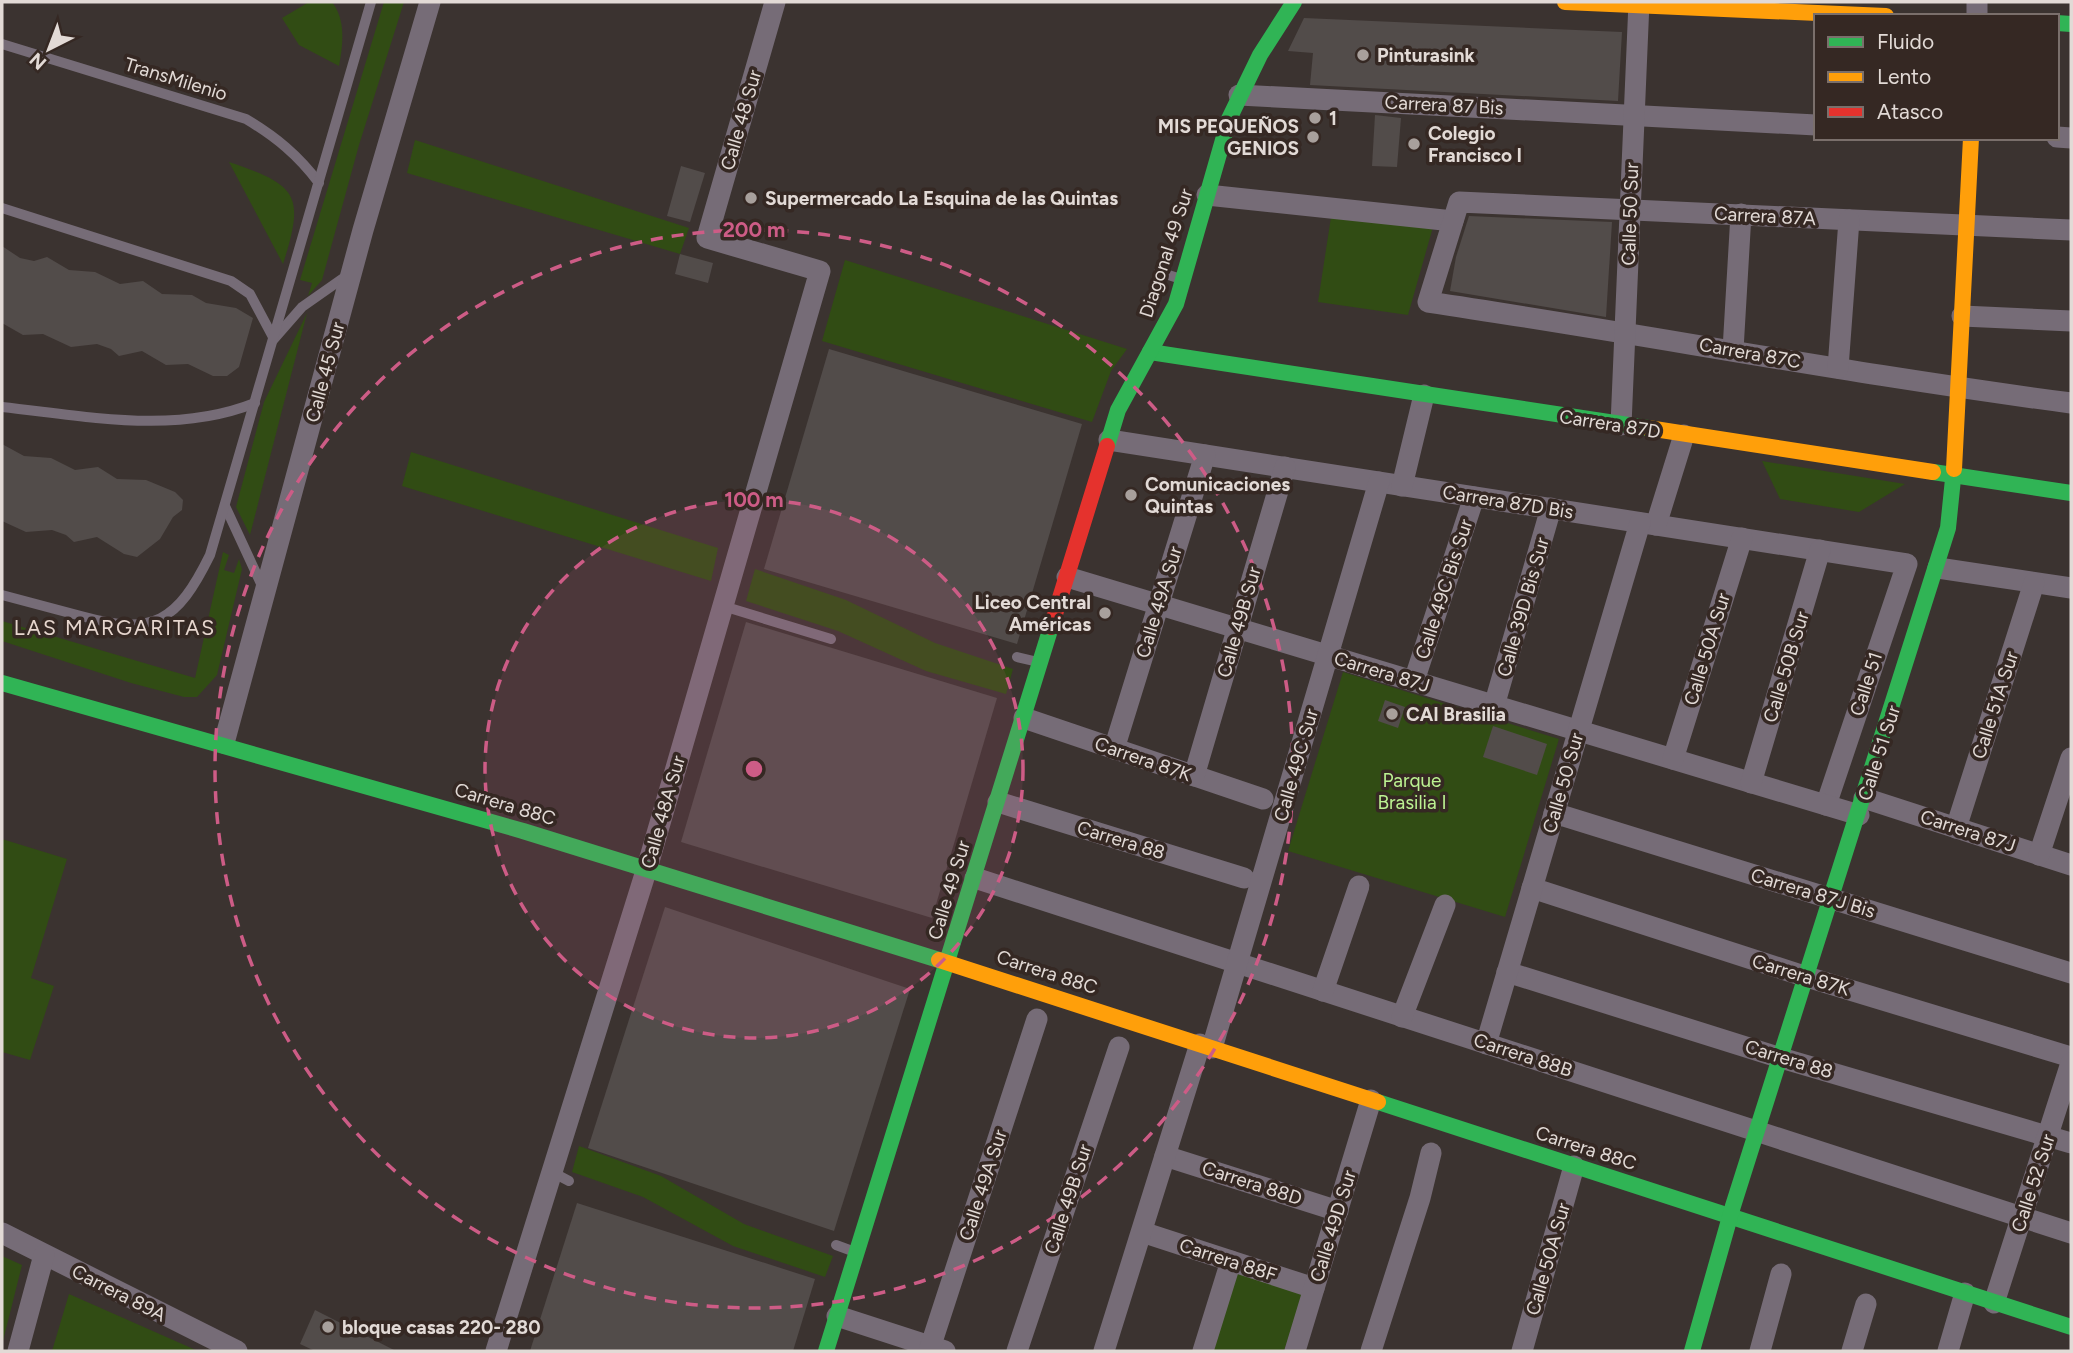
<svg xmlns="http://www.w3.org/2000/svg" width="2073" height="1353" viewBox="0 0 2073 1353" font-family="Figtree,sans-serif">
<style>
.green{fill:#314c14}
.building{fill:#524c4a}
.lines{fill:none;stroke-linecap:round;stroke-linejoin:round}
.lane{stroke:#766c77;stroke-width:10}
.street{stroke:#766c77;stroke-width:21}
.fast{stroke:#30b455;stroke-width:16}
.slow{stroke:#ff9f0a;stroke-width:16}
.jam{stroke:#e5322d;stroke-width:16}
.ring{fill:none;stroke:#cd5c86;stroke-width:3.5;stroke-dasharray:12 9}
.poi-dot{fill:#a8a09c;stroke:#352823;stroke-width:2.5}
.labels{text-anchor:middle;dominant-baseline:central;stroke-width:7;stroke-linejoin:round;paint-order:stroke}
.poi-label{font-size:19px;font-weight:bold;fill:#e2dad6;stroke:#352823;text-anchor:start}
.street-label{font-size:19px;fill:#e2dad6;stroke:#352823}
.park-label{font-size:19px;fill:#bcf292;stroke:#352823}
.neighbourhood-label{font-size:21px;letter-spacing:2px;fill:#e6d6ce;stroke:#352823}
.centre{fill:#cd5c86;stroke:#352823;stroke-width:3.5}
.ring-label{font-size:21px;text-anchor:middle;font-weight:bold;fill:#cd5c86;stroke:#352823;stroke-width:7;stroke-linejoin:round;paint-order:stroke}
</style>
<rect width="100%" height="100%" fill="#3b3330"/>
<g class="green">
<path d="M309,2H332C346,20 343,44 339,66L299,45L282,18Z"/>
<polygon points="384,2 404,2 359,145 322,280 308,296 312,283 300,280"/>
<polygon points="415,140 689,228 680,254 407,173"/>
<path d="M229,162C298,185 305,195 283,264Z"/>
<polygon points="1331,217 1433,227 1408,315 1318,302"/>
<polygon points="845,260 1127,349 1111,371 1092,422 822,341"/>
<polygon points="307,313 250,535 236,507 264,402"/>
<polygon points="411,452 718,548 711,581 402,486"/>
<polygon points="1762,461 1905,484 1859,512 1780,499"/>
<polygon points="223,552 229,555 224,570 234,573 239,559 242,569 217,675 197,697 184,697 131,683 2,641 2,621 195,678"/>
<polygon points="755,569 846,600 935,643 1013,669 1006,694 926,671 838,631 746,601"/>
<polygon points="1343,672 1559,739 1505,917 1288,851"/>
<polygon points="2,839 67,859 31,978 54,986 30,1060 2,1052"/>
<polygon points="579,1146 661,1176 744,1224 833,1256 825,1277 733,1246 643,1197 572,1172"/>
<polygon points="2,1256 22,1265 2,1345"/>
<polygon points="1235,1271 1303,1293 1284,1351 1210,1351"/>
<polygon points="69,1294 198,1351 52,1351"/>
</g>
<g class="building">
<polygon points="1304,18 1622,32 1618,101 1310,85 1313,53 1288,51"/>
<polygon points="1375,115 1401,118 1397,167 1372,166"/>
<polygon points="681,166 705,173 690,222 667,216"/>
<polygon points="1469,216 1612,222 1606,317 1450,291 1456,257"/>
<polygon points="2,246 20,258 34,261 47,257 69,270 95,272 120,284 143,281 162,294 192,295 206,303 236,308 253,318 239,367 227,376 213,376 188,364 166,365 142,351 119,356 111,349 97,344 71,347 43,334 23,335 2,323"/>
<polygon points="680,254 713,263 708,283 675,274"/>
<polygon points="829,349 1082,424 1017,644 764,569"/>
<polygon points="2,444 24,456 51,458 75,470 98,467 117,479 146,480 175,492 183,500 182,510 173,517 160,539 137,557 124,554 97,537 74,542 66,535 52,530 26,532 2,521"/>
<polygon points="746,622 997,698 932,918 681,842"/>
<polygon points="1385,700 1405,707 1398,728 1378,721"/>
<polygon points="1493,726 1547,744 1537,775 1483,757"/>
<polygon points="665,907 910,989 834,1231 588,1148"/>
<polygon points="577,1203 815,1279 793,1351 530,1351"/>
<polygon points="315,1310 396,1351 315,1351 300,1344"/>
</g>
<g class="lines">
<g class="lane">
<path d="M2,44L246,119C276,137 298,155 319,183"/>
<polyline points="2,208 231,281 250,294 274,339 302,307 349,274"/>
<polyline points="1159,272 1181,279"/>
<path d="M2,407C86,416 175,435 255,403"/>
<polyline points="225,506 263,588"/>
<path d="M2,595C28,602 55,609 81,616C154,636 177,622 210,555L371,2"/>
<polyline points="723,606 831,639"/>
<polyline points="1017,657 1038,662"/>
<polyline points="552,1172 569,1181"/>
<polyline points="836,1245 855,1252"/>
</g>
<g class="street">
<polyline points="1977,16 1977,2"/>
<polyline points="1239,95 1816,125"/>
<polyline points="2057,137 2071,138"/>
<polyline points="1207,195 1453,221"/>
<path d="M2071,230L1459,202L1428,302C1643,334 1856,375 2071,403"/>
<polyline points="1962,316 2071,321"/>
<polyline points="1733,350 1741,214"/>
<polyline points="1838,368 1849,220"/>
<polyline points="1621,425 1639,2"/>
<polyline points="1109,440 1907,564 1826,805"/>
<polyline points="1402,486 1424,395"/>
<polyline points="1656,525 1684,435"/>
<polyline points="1938,568 2071,588"/>
<polyline points="1067,577 1859,815"/>
<polyline points="1414,681 1474,497"/>
<polyline points="1494,706 1551,508"/>
<polyline points="1024,718 1263,799"/>
<polyline points="224,743 363,230 430,2"/>
<polyline points="1114,749 1205,455"/>
<polyline points="1673,759 1742,538"/>
<polyline points="1194,776 1285,467"/>
<polyline points="1751,783 1820,550"/>
<polyline points="1864,798 2071,865"/>
<polyline points="998,802 1244,878"/>
<polyline points="1554,813 2071,973"/>
<polyline points="1956,828 2034,583"/>
<polyline points="2039,855 2071,758"/>
<polyline points="975,878 2071,1233"/>
<polyline points="1532,888 1807,977 2071,1057"/>
<polyline points="1507,972 1781,1058 2071,1143"/>
<polyline points="1323,991 1359,886"/>
<polyline points="1402,1017 1445,905"/>
<polyline points="1486,1044 1640,523"/>
<polyline points="1212,1048 1379,482"/>
<polyline points="1165,1156 1338,1211"/>
<polyline points="1142,1232 1314,1288"/>
<polyline points="2,1233 237,1351"/>
<polyline points="1994,1303 2071,1063"/>
<polyline points="837,1316 945,1351"/>
<polyline points="18,1351 44,1255"/>
<polyline points="496,1351 647,868 820,271 707,238 775,2"/>
<polyline points="929,1351 1037,1019"/>
<polyline points="1017,1351 1119,1047"/>
<polyline points="1104,1351 1200,1044"/>
<polyline points="1203,1351 1231,1261"/>
<polyline points="1295,1351 1371,1100"/>
<polyline points="1371,1351 1420,1198 1431,1153"/>
<polyline points="1522,1351 1574,1166"/>
<polyline points="1760,1351 1781,1274"/>
<polyline points="1852,1351 1866,1304"/>
<polyline points="1948,1351 1965,1293"/>
</g>
<g class="fast">
<polyline points="2057,23 2071,24"/>
<polyline points="1150,352 1648,428"/>
<polyline points="1107,446 1118,410 1176,304 1229,119 1260,55 1294,2"/>
<polyline points="1933,472 2071,493"/>
<polyline points="2,683 523,831 939,960"/>
<polyline points="1378,1102 2071,1327"/>
<polyline points="826,1351 1051,627"/>
<polyline points="1692,1351 1733,1206 1948,528 1954,469"/>
</g>
<g class="slow">
<polyline points="1565,2 1886,16"/>
<polyline points="1648,428 1933,472"/>
<polyline points="1954,469 1971,138"/>
<polyline points="939,960 1378,1102"/>
</g>
<polyline class="jam" points="1051,627 1107,446"/>
</g>
<circle cx="754" cy="769" r="269" fill="#cd5c86" fill-opacity=".12"/>
<g class="ring">
<circle cx="754" cy="769" r="269"/>
<circle cx="754" cy="769" r="539"/>
</g>
<g class="poi-dot">
<circle cx="1363" cy="55" r="7"/>
<circle cx="1315" cy="118" r="7"/>
<circle cx="1313" cy="137" r="7"/>
<circle cx="1414" cy="144" r="7"/>
<circle cx="751" cy="198" r="7"/>
<circle cx="1131" cy="495" r="7"/>
<circle cx="1105" cy="613" r="7"/>
<circle cx="1392" cy="714" r="7"/>
<circle cx="328" cy="1327" r="7"/>
</g>
<g class="labels">
<g class="poi-label">
<text x="1377" y="55">Pinturasink</text>
<text x="1329" y="118">1</text>
<text x="1299" y="126" text-anchor="end">MIS PEQUEÑOS<tspan x="1299" dy="22">GENIOS</tspan></text>
<text x="1428" y="133">Colegio<tspan x="1428" dy="22">Francisco I</tspan></text>
<text x="765" y="198">Supermercado La Esquina de las Quintas</text>
<text x="1145" y="484">Comunicaciones<tspan x="1145" dy="22">Quintas</tspan></text>
<text x="1091" y="602" text-anchor="end">Liceo Central<tspan x="1091" dy="22">Américas</tspan></text>
<text x="1406" y="714">CAI Brasilia</text>
<text x="342" y="1327">bloque casas 220- 280</text>
</g>
<g class="street-label">
<text transform="translate(176 79) rotate(17)">TransMilenio</text>
<text transform="translate(1444 105) rotate(3)">Carrera 87 Bis</text>
<text transform="translate(741 120) rotate(-74)">Calle 48 Sur</text>
<text transform="translate(1630 214) rotate(-88)">Calle 50 Sur</text>
<text transform="translate(1765 216) rotate(3)">Carrera 87A</text>
<text transform="translate(1166 253) rotate(-72)">Diagonal 49 Sur</text>
<text transform="translate(1750 353) rotate(10)">Carrera 87C</text>
<text transform="translate(325 372) rotate(-75)">Calle 45 Sur</text>
<text transform="translate(1610 424) rotate(9)">Carrera 87D</text>
<text transform="translate(1508 502) rotate(9)">Carrera 87D Bis</text>
<text transform="translate(1444 589) rotate(-72)">Calle 49C Bis Sur</text>
<text transform="translate(1159 602) rotate(-73)">Calle 49A Sur</text>
<text transform="translate(1523 607) rotate(-74)">Calle 39D Bis Sur</text>
<text transform="translate(1239 622) rotate(-74)">Calle 49B Sur</text>
<text transform="translate(1707 649) rotate(-73)">Calle 50A Sur</text>
<text transform="translate(1786 667) rotate(-73)">Calle 50B Sur</text>
<text transform="translate(1382 672) rotate(17)">Carrera 87J</text>
<text transform="translate(1866 684) rotate(-72)">Calle 51</text>
<text transform="translate(1995 705) rotate(-72)">Calle 51A Sur</text>
<text transform="translate(1879 753) rotate(-72)">Calle 51 Sur</text>
<text transform="translate(1143 759) rotate(19)">Carrera 87K</text>
<text transform="translate(1296 765) rotate(-74)">Calle 49C Sur</text>
<text transform="translate(1563 783) rotate(-74)">Calle 50 Sur</text>
<text transform="translate(505 804) rotate(17)">Carrera 88C</text>
<text transform="translate(663 812) rotate(-74)">Calle 48A Sur</text>
<text transform="translate(1968 831) rotate(18)">Carrera 87J</text>
<text transform="translate(1121 840) rotate(17)">Carrera 88</text>
<text transform="translate(949 890) rotate(-73)">Calle 49 Sur</text>
<text transform="translate(1813 893) rotate(17)">Carrera 87J Bis</text>
<text transform="translate(1047 972) rotate(18)">Carrera 88C</text>
<text transform="translate(1801 975) rotate(17)">Carrera 87K</text>
<text transform="translate(1523 1055) rotate(18)">Carrera 88B</text>
<text transform="translate(1789 1059) rotate(17)">Carrera 88</text>
<text transform="translate(1586 1148) rotate(18)">Carrera 88C</text>
<text transform="translate(1252 1183) rotate(18)">Carrera 88D</text>
<text transform="translate(2033 1183) rotate(-72)">Calle 52 Sur</text>
<text transform="translate(983 1185) rotate(-72)">Calle 49A Sur</text>
<text transform="translate(1068 1199) rotate(-72)">Calle 49B Sur</text>
<text transform="translate(1333 1226) rotate(-73)">Calle 49D Sur</text>
<text transform="translate(1548 1259) rotate(-74)">Calle 50A Sur</text>
<text transform="translate(1228 1260) rotate(18)">Carrera 88F</text>
<text transform="translate(119 1293) rotate(27)">Carrera 89A</text>
</g>
<g class="park-label">
<text x="1412" y="780">Parque<tspan x="1412" dy="22">Brasilia I</tspan></text>
</g>
<g class="neighbourhood-label">
<text x="115" y="627">LAS MARGARITAS</text>
</g>
</g>
<circle cx="754" cy="769" r="10" class="centre"/>
<g class="ring-label">
<text x="754" y="237">200 m</text>
<text x="754" y="507">100 m</text>
</g>
<rect width="2073" height="1353" fill="none" stroke="#e2dad6" stroke-width="7"/>
<rect x="1814" y="14" width="245" height="126" fill="#352823" stroke="#7a6f6b" stroke-width="2"/>
<rect x="1828" y="37" width="35" height="10" fill="#30b455" stroke="#7a6f6b" stroke-width="2"/>
<text x="1877" y="49" font-size="21" fill="#e2dad6">Fluido</text>
<rect x="1828" y="72" width="35" height="10" fill="#ff9f0a" stroke="#7a6f6b" stroke-width="2"/>
<text x="1877" y="84" font-size="21" fill="#e2dad6">Lento</text>
<rect x="1828" y="107" width="35" height="10" fill="#e5322d" stroke="#7a6f6b" stroke-width="2"/>
<text x="1877" y="119" font-size="21" fill="#e2dad6">Atasco</text>
<g transform="translate(49 49) rotate(222)" stroke="#352823" stroke-width="5" paint-order="stroke">
<path d="M0-5L12 26L0 18L-12 26Z" fill="#e2dad6"/>
<text y="-10" font-size="19" font-weight="bold" text-anchor="middle" fill="#e2dad6">N</text>
</g>
</svg>
